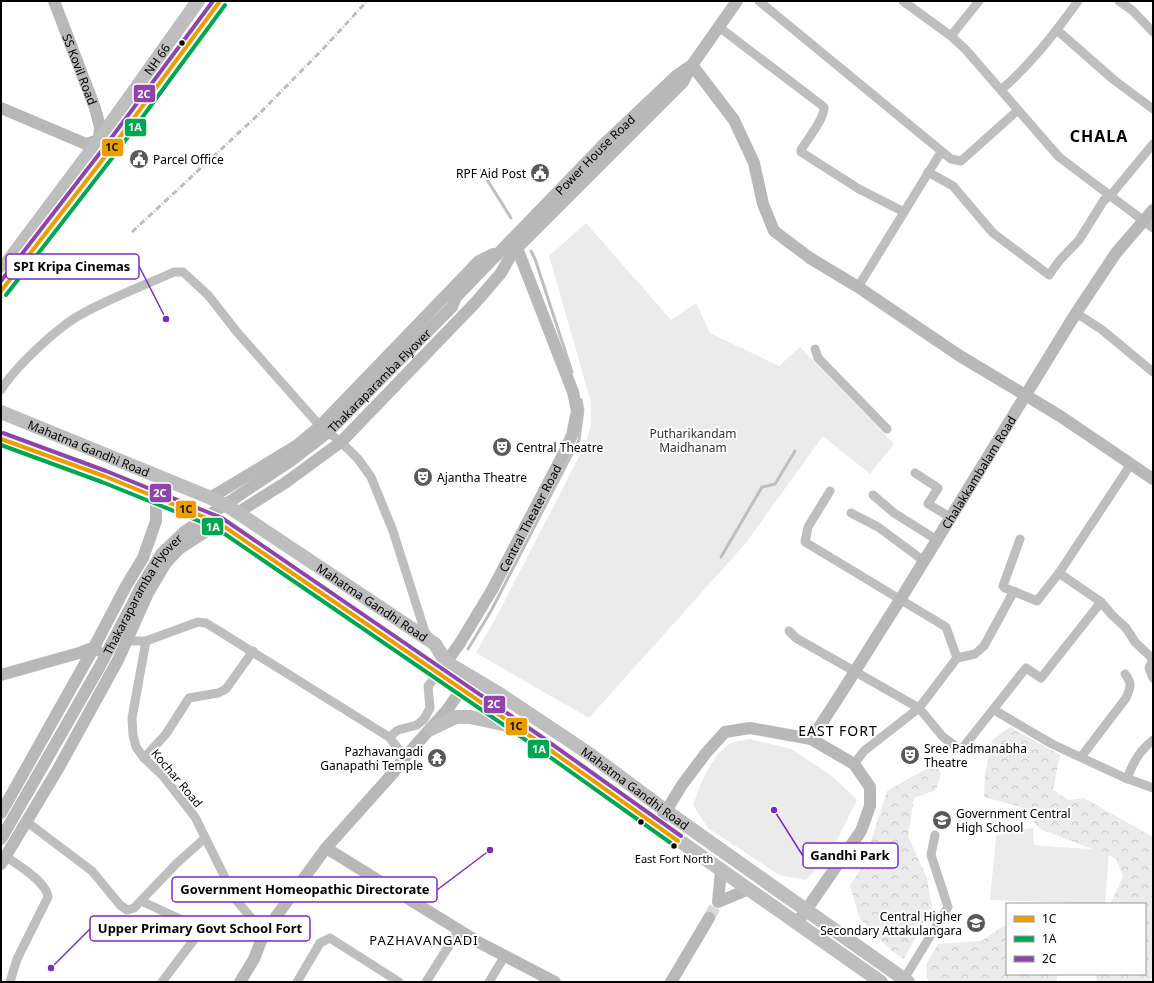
<svg xmlns="http://www.w3.org/2000/svg" width="1154" height="983" viewBox="0 0 1154 983" font-family="'Noto Sans',sans-serif">
<style>
.green{fill:#ebebeb}
.forest{fill:url(#forest-crowns)}
.lines{fill:none;stroke-linecap:round;stroke-linejoin:round}
.stream{stroke:#bebebe;stroke-width:3}
.secondary-tunnel{stroke:#d9d9d9;stroke-width:12;stroke-dasharray:12 6;stroke-linecap:butt}
.street{stroke:#bebebe;stroke-width:9}
.secondary{stroke:#b8b8b8;stroke-width:12}
.primary{stroke:#bebebe;stroke-width:14}
.rail{stroke:#bebebe;stroke-width:3;stroke-dasharray:6 2 1 2;stroke-linecap:butt}
.bus-1-casing{stroke:#fff;stroke-width:7}
.bus-2-casing{stroke:#fff;stroke-width:7}
.bus-3-casing{stroke:#fff;stroke-width:7}
.bus-1{stroke:#eb9e00;stroke-width:4}
.bus-2{stroke:#00a651;stroke-width:4}
.bus-3{stroke:#8e44ad;stroke-width:4}
.bus-dot{fill:#000;stroke:#fff;stroke-width:1.5}
.labels{text-anchor:middle;dominant-baseline:central;stroke-width:4;stroke-linejoin:round;paint-order:stroke}
.bus-label{font-size:11px;fill:#000;stroke:#fff}
.street-label{font-size:12px;fill:#000;stroke:#fff}
.poi-label{font-size:12px;fill:#000;stroke:#fff;text-anchor:start}
.park-label{font-size:12px;fill:#323232;stroke:#fff}
.neighbourhood-label{font-size:13px;letter-spacing:1px;fill:#000;stroke:#fff}
.quarter-label{font-size:14px;letter-spacing:1px;fill:#000;stroke:#fff}
.district-label{font-size:16px;font-weight:bold;letter-spacing:1px;fill:#000;stroke:#fff}
.leader{fill:none;stroke:#7b2cbf;stroke-width:1.5}
.callout-dot{fill:#7b2cbf;stroke:#fff;stroke-width:1.5}
.callout{fill:#fff;stroke:#7b2cbf;stroke-width:1.5}
.callout-label{font-size:13px;text-anchor:middle;font-weight:bold;fill:#000}
.line-badge{stroke:#fff;stroke-width:1.5}
.badge-label{font-size:11px;text-anchor:middle;font-weight:bold;fill:#fff}
.pale-badge-label{font-size:11px;text-anchor:middle;font-weight:bold;fill:#111}
</style>
<defs>
<pattern id="forest-crowns" width="20" height="18" patternUnits="userSpaceOnUse"><rect width="20" height="18" fill="#ebebeb"/><path d="M2 6a3 3 0 1 1 6 0M12 15a3 3 0 1 1 6 0" fill="none" stroke="#c8c8c8"/></pattern>
</defs>
<rect width="100%" height="100%" fill="#fff"/>
<g class="green">
<polygon points="586,223 671,320 696,303 710,333 779,366 800,347 894,444 870,474 823,436 745,544 589,718 476,653 499,612 585,445 591,425 591,402 549,256"/>
<path d="M750,739L791,749L832,776L857,800L828,858L806,880L779,875L708,828L693,805C701,783 709,760 728,745C733,741 743,741 750,739Z"/>
<polygon points="1033,828 1034,845 1055,847 1109,850 1105,904 990,900 996,836 1012,831"/>
</g>
<g class="forest">
<polygon points="1010,727 1060,755 1053,790 1069,800 1084,798 1153,837 1153,977 1148,982 1097,982 1095,974 1145,974 1145,904 1110,904 1123,877 1116,858 1040,829 1021,807 984,797 985,774 992,740"/>
<polygon points="935,764 941,774 936,790 914,798 908,836 927,878 932,907 904,959 892,951 860,919 850,886 863,865 887,791"/>
<polygon points="1007,924 1007,974 1057,974 1057,982 928,982 926,965 938,944 981,941"/>
</g>
<g class="lines">
<g class="stream">
<polyline points="481,170 511,218"/>
<polyline points="531,251 535,259 572,372"/>
<polyline points="721,557 762,487 775,484 795,451"/>
<polyline points="468,649 491,611 579,440 583,410 581,400"/>
</g>
<polyline class="secondary-tunnel" points="709,918 716,905"/>
<g class="street">
<polyline points="759,1 951,159 961,161 1018,110"/>
<polyline points="903,1 951,36 966,50 1059,157 1153,228"/>
<polyline points="1119,1 1132,10 1153,32"/>
<path d="M719,27L824,107C825,118 807,140 801,150V152L859,189L904,212"/>
<polyline points="1057,30 1114,80 1153,109"/>
<polyline points="951,36 979,1"/>
<path d="M1001,90C1031,64 1055,33 1078,1"/>
<polyline points="928,172 953,186 993,233 1049,275 1059,261 1079,240 1104,200 1110,196 1153,144"/>
<polyline points="858,287 941,152"/>
<polyline points="1076,313 1101,329 1153,372"/>
<polyline points="815,349 818,358 887,429"/>
<path d="M1,390C14,368 58,327 80,315C110,298 143,286 174,272H183L208,295L237,332L320,426L341,442L358,459L371,477L393,531L425,632L429,637"/>
<polyline points="915,473 938,488 928,504 950,517"/>
<polyline points="830,491 808,527 805,542 946,627 957,658 919,708 864,751 854,764"/>
<polyline points="873,495 894,513 937,540"/>
<polyline points="851,513 878,527 924,561"/>
<polyline points="1020,539 1003,586 1005,588 1037,601 1059,573 1101,602 1112,615 1126,628 1135,642 1153,659"/>
<polyline points="1059,573 1131,464"/>
<polyline points="789,631 796,638 919,708 943,737 961,750 1026,668 1041,678 1101,602"/>
<polyline points="127,641 146,641 132,718 133,735 136,747 144,758 163,776 195,817 236,900 264,933"/>
<polyline points="146,641 198,622 206,623 389,737 405,757"/>
<polyline points="957,658 975,654 984,646 1014,591"/>
<polyline points="1153,659 1149,668 1153,678"/>
<polyline points="994,710 1052,744 1123,777 1153,788"/>
<polyline points="389,737 398,730 417,725 424,719 430,708 428,686 439,673"/>
<path d="M1081,757L1126,698C1131,687 1132,683 1125,674"/>
<polyline points="144,758 166,734 189,698 218,693 226,689 253,651"/>
<path d="M1127,779C1132,764 1140,750 1153,740"/>
<polyline points="27,822 92,871 120,905 127,910 134,908 176,864 205,838"/>
<path d="M5,856C17,864 47,882 48,897L17,959L10,982"/>
<polyline points="141,901 202,929 162,982"/>
<polyline points="904,979 948,907 931,855 935,835"/>
<polyline points="297,982 320,943 330,938 399,982"/>
<polyline points="426,982 459,930"/>
<polyline points="489,982 504,957"/>
</g>
<g class="secondary">
<path id="s1" d="M54,1L95,108L100,127L99,140"/>
<polyline points="692,65 734,120 754,163 763,204 774,231 810,258 858,287 960,356 1060,416 1153,479"/>
<polyline points="1,108 86,144 99,140"/>
<polyline points="512,253 683,82 691,66"/>
<polyline points="210,498 296,446 320,426 479,261 493,254"/>
<polyline points="237,513 285,483 341,442 476,302 501,273 511,255"/>
<path id="s2" d="M442,668L460,643L492,590L565,451L572,435L577,411L573,392L517,248L512,241"/>
<polyline points="1,675 79,653 89,649 92,651 97,650"/>
<path id="s3" d="M811,739C842,694 870,646 900,600L1076,313L1116,253L1153,210"/>
<polyline points="1,813 92,651 126,586 143,558 156,521 156,497"/>
<polyline points="657,826 682,785 706,753 725,732 750,728 811,739 854,764 870,787 870,806 861,831 797,923"/>
<path id="s4" d="M1,839L100,666L141,587L161,554L184,532L292,460L327,433L452,307L456,297L606,142L676,76L692,65L737,1"/>
<polyline points="326,848 480,943 555,982"/>
<polyline points="1,864 58,769 118,660 148,593 166,563 179,549 219,523"/>
<polyline points="721,870 718,902 749,889"/>
<polyline points="240,982 254,959 264,933 326,848 394,772 405,757 447,710 467,681"/>
<polyline points="671,982 709,918"/>
</g>
<g class="primary">
<path id="s5" d="M1,271L99,140L198,1"/>
<polyline points="1,291 111,149 220,1"/>
<path id="s6" d="M1,412L211,498L229,507L435,644L446,662L498,693L591,755L666,811L908,982"/>
<path d="M1,439C56,458 111,478 165,501C183,508 202,514 219,523L536,740L881,982"/>
<polyline points="431,729 456,717 470,717 507,725"/>
</g>
<polyline class="rail" points="132,232 259,114 322,50 367,1"/>
<defs>
<g id="bus-1">
<polyline points="1,291 111,149 220,1"/>
<polyline points="1,439 104,476 219,523 536,740 678,841"/>
</g>
<g id="bus-2">
<polyline points="6,295 116,153 225,5"/>
<polyline points="1,445 102,482 216,528 533,745 675,846"/>
</g>
<g id="bus-3">
<polyline points="1,281 106,145 213,1"/>
<polyline points="3,433 106,471 222,518 539,735 681,836"/>
</g>
</defs>
<use href="#bus-1" class="bus-1-casing"/>
<use href="#bus-2" class="bus-2-casing"/>
<use href="#bus-3" class="bus-3-casing"/>
<use href="#bus-1" class="bus-1"/>
<use href="#bus-2" class="bus-2"/>
<use href="#bus-3" class="bus-3"/>
</g>
<defs>
<symbol id="civic-disc" viewBox="-11 -11 22 22"><circle r="9.5" fill="#595959" stroke="#fff"/><path d="M-.6-6.5H3V-4.5H.6V-3L4-1V1h2V6H-6V1h2V-1L-.6-3ZM-1.2 2.5V6h2.4V2.5Z" fill="#fff"/></symbol>
<symbol id="theatre-disc" viewBox="-11 -11 22 22"><circle r="9.5" fill="#595959" stroke="#fff"/><path d="M-5-5.5Q0-4 5-5.5V0Q5 5 0 6Q-5 5-5 0ZM-3.3-2.5H-1v1.5H-3.3ZM1-2.5H3.3v1.5H1ZM-2.8 1Q0 5.5 2.8 1Z" fill="#fff"/></symbol>
<symbol id="temple-disc" viewBox="-11 -11 22 22"><circle r="9.5" fill="#595959" stroke="#fff"/><path d="M0-6L5-2H3V0L6.5 2.5H4V6H1.5V3h-3V6H-4V2.5H-6.5L-3 0V-2H-5Z" fill="#fff"/></symbol>
<symbol id="school-disc" viewBox="-11 -11 22 22"><circle r="9.5" fill="#595959" stroke="#fff"/><path d="M0-5L7-2L0 1L-7-2ZM-4 1L0 2.5L4 1V4Q0 6-4 4Z" fill="#fff"/></symbol>
</defs>
<g fill-rule="evenodd">
<use href="#civic-disc" x="128" y="148" width="22" height="22"/>
<use href="#civic-disc" x="529" y="162" width="22" height="22"/>
<use href="#theatre-disc" x="491" y="436" width="22" height="22"/>
<use href="#theatre-disc" x="412" y="466" width="22" height="22"/>
<use href="#theatre-disc" x="899" y="744" width="22" height="22"/>
<use href="#temple-disc" x="426" y="747" width="22" height="22"/>
<use href="#school-disc" x="931" y="809" width="22" height="22"/>
<use href="#school-disc" x="965" y="912" width="22" height="22"/>
</g>
<g class="bus-dot">
<circle cx="182" cy="43" r="3.5"/>
<circle cx="641" cy="822" r="3.5"/>
<circle cx="674" cy="846" r="3.5"/>
</g>
<g class="labels">
<g class="bus-label">
<text x="674" y="858">East Fort North</text>
</g>
<g class="street-label">
<text stroke="none"><textPath href="#s5" startOffset="263">NH 66</textPath></text>
<text stroke="none"><textPath href="#s1" startOffset="73">SS Kovil Road</textPath></text>
<text stroke="none"><textPath href="#s4" startOffset="920">Power House Road</textPath></text>
<text stroke="none"><textPath href="#s4" startOffset="607">Thakaraparamba Flyover</textPath></text>
<text stroke="none"><textPath href="#s6" startOffset="95">Mahatma Gandhi Road</textPath></text>
<text stroke="none"><textPath href="#s3" startOffset="315">Chalakkambalam Road</textPath></text>
<text stroke="none"><textPath href="#s2" startOffset="174">Central Theater Road</textPath></text>
<text stroke="none"><textPath href="#s4" startOffset="283">Thakaraparamba Flyover</textPath></text>
<text stroke="none"><textPath href="#s6" startOffset="419">Mahatma Gandhi Road</textPath></text>
<text transform="translate(177 778) rotate(50)">Kochar Road</text>
<text stroke="none"><textPath href="#s6" startOffset="743">Mahatma Gandhi Road</textPath></text>
</g>
<g class="poi-label">
<text x="153" y="159">Parcel Office</text>
<text x="526" y="173" text-anchor="end">RPF Aid Post</text>
<text x="516" y="447">Central Theatre</text>
<text x="437" y="477">Ajantha Theatre</text>
<text x="924" y="748">Sree Padmanabha<tspan x="924" dy="14">Theatre</tspan></text>
<text x="423" y="751" text-anchor="end">Pazhavangadi<tspan x="423" dy="14">Ganapathi Temple</tspan></text>
<text x="956" y="813">Government Central<tspan x="956" dy="14">High School</tspan></text>
<text x="962" y="916" text-anchor="end">Central Higher<tspan x="962" dy="14">Secondary Attakulangara</tspan></text>
</g>
<g class="park-label">
<text x="693" y="433">Putharikandam<tspan x="693" dy="14">Maidhanam</tspan></text>
</g>
<g class="neighbourhood-label">
<text x="424" y="940">PAZHAVANGADI</text>
</g>
<g class="quarter-label">
<text x="838" y="730">EAST FORT</text>
</g>
<g class="district-label">
<text x="1099" y="136">CHALA</text>
</g>
</g>
<path class="leader" d="M166 319L139 266M774 810L803 856M490 850L437 890M51 968L90 929"/>
<g class="callout-dot">
<circle cx="166" cy="319" r="4"/>
<circle cx="774" cy="810" r="4"/>
<circle cx="490" cy="850" r="4"/>
<circle cx="51" cy="968" r="4"/>
</g>
<g class="callout">
<rect x="6" y="254" width="133" height="25" rx="4"/>
<rect x="803" y="843" width="95" height="25" rx="4"/>
<rect x="172" y="877" width="265" height="25" rx="4"/>
<rect x="90" y="916" width="220" height="25" rx="4"/>
</g>
<g class="callout-label">
<text x="72" y="271">SPI Kripa Cinemas</text>
<text x="850" y="860">Gandhi Park</text>
<text x="305" y="894">Government Homeopathic Directorate</text>
<text x="200" y="933">Upper Primary Govt School Fort</text>
</g>
<g class="line-badge">
<rect x="133" y="84" width="23" height="19" rx="4" fill="#8e44ad"/>
<rect x="124" y="118" width="23" height="19" rx="4" fill="#00a651"/>
<rect x="101" y="138" width="23" height="19" rx="4" fill="#eb9e00"/>
<rect x="149" y="483" width="23" height="20" rx="4" fill="#8e44ad"/>
<rect x="175" y="500" width="22" height="19" rx="4" fill="#eb9e00"/>
<rect x="201" y="517" width="23" height="19" rx="4" fill="#00a651"/>
<rect x="483" y="695" width="23" height="19" rx="4" fill="#8e44ad"/>
<rect x="505" y="717" width="23" height="19" rx="4" fill="#eb9e00"/>
<rect x="527" y="739" width="23" height="20" rx="4" fill="#00a651"/>
</g>
<g class="badge-label">
<text x="144" y="98">2C</text>
<text x="135" y="131">1A</text>
<text x="160" y="497">2C</text>
<text x="213" y="531">1A</text>
<text x="494" y="708">2C</text>
<text x="539" y="753">1A</text>
</g>
<g class="pale-badge-label">
<text x="112" y="151">1C</text>
<text x="186" y="513">1C</text>
<text x="516" y="730">1C</text>
</g>
<rect width="1154" height="983" fill="none" stroke="#000000" stroke-width="4"/>
<rect x="1006" y="903" width="140" height="72" fill="#ffffff" stroke="#999999"/>
<rect x="1014" y="916" width="20" height="6" fill="#eb9e00" stroke="#999999"/>
<text x="1042" y="923" font-size="12" fill="#000000">1C</text>
<rect x="1014" y="936" width="20" height="6" fill="#00a651" stroke="#999999"/>
<text x="1042" y="943" font-size="12" fill="#000000">1A</text>
<rect x="1014" y="956" width="20" height="6" fill="#8e44ad" stroke="#999999"/>
<text x="1042" y="963" font-size="12" fill="#000000">2C</text>
</svg>
